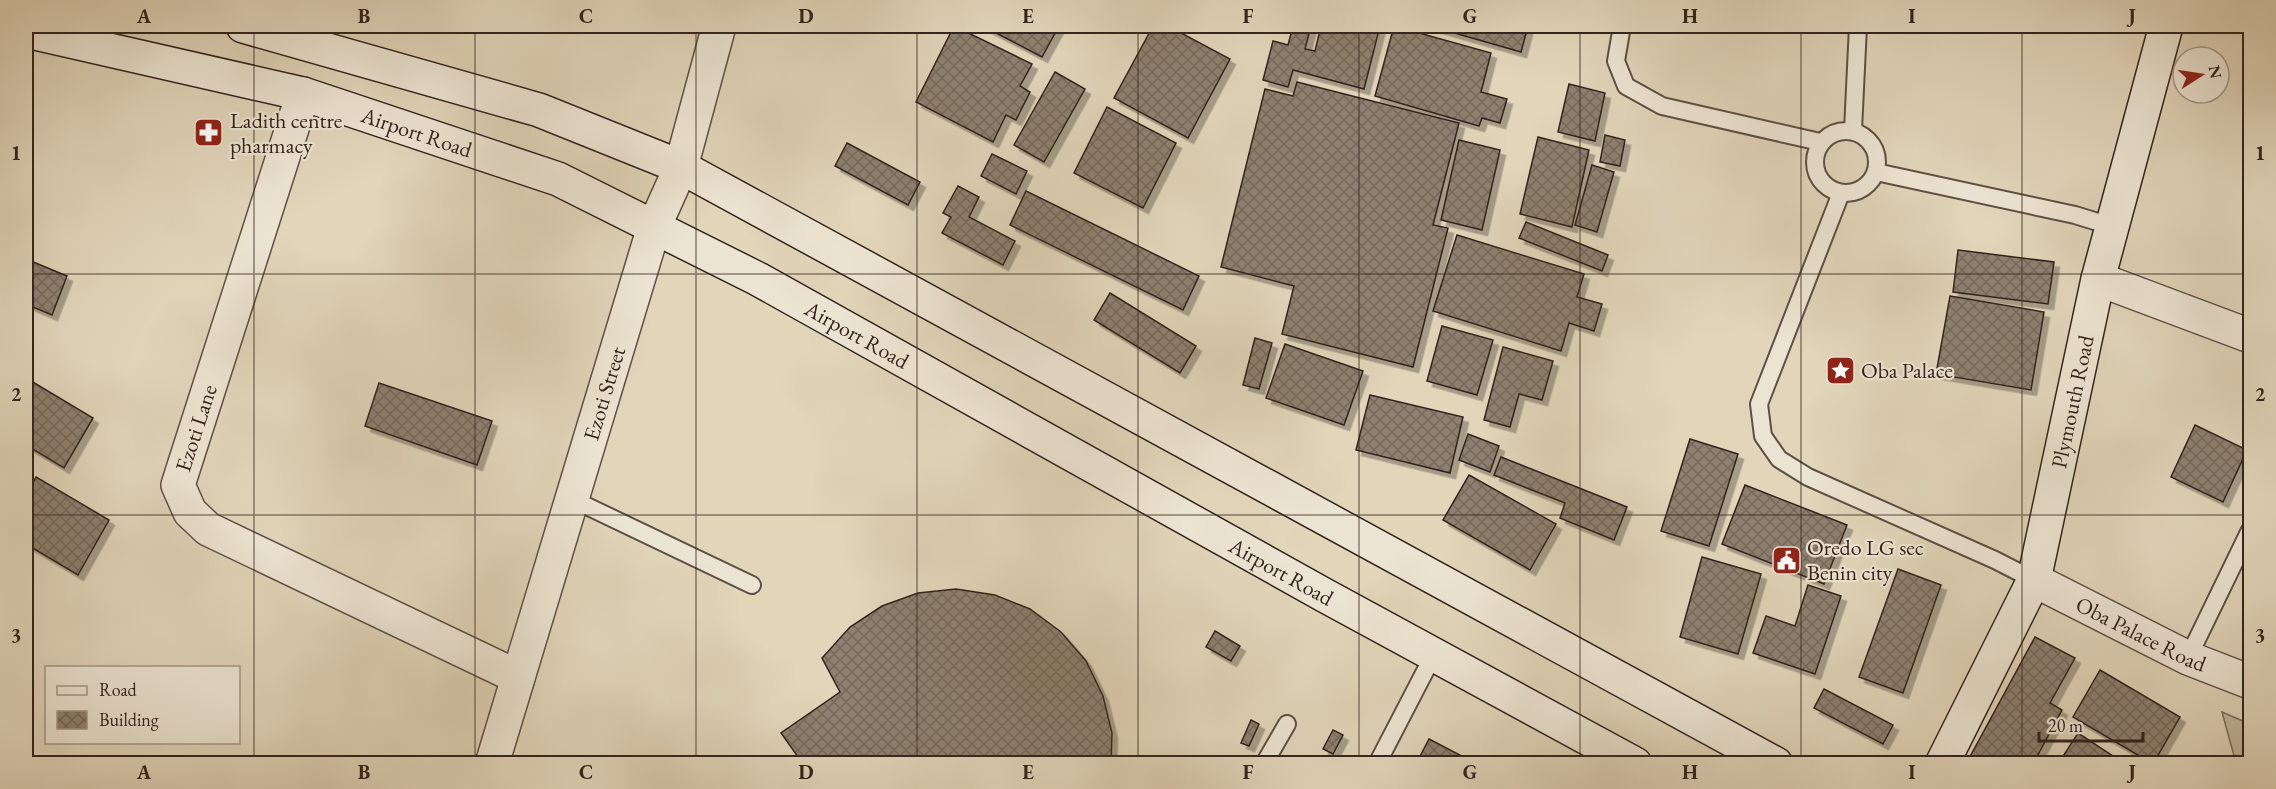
<svg xmlns="http://www.w3.org/2000/svg" width="2276" height="789" viewBox="0 0 2276 789" font-family="'EB Garamond',serif">
<style>
.green{fill:#c3b79f;stroke:#7b6e5e;stroke-width:1.5}
.building{fill:url(#building-cross-hatch);stroke:#33241e;stroke-width:1.5;filter:url(#shadow)}
.lines{fill:none;stroke-linecap:round;stroke-linejoin:round}
.lane-casing{stroke:#5e5045;stroke-width:20}
.street-casing{stroke:#5e5045;stroke-width:36}
.secondary-casing{stroke:#33241e;stroke-width:36}
.lane{stroke:#ece4d2;stroke-width:16}
.street{stroke:#ece4d2;stroke-width:33}
.secondary{stroke:#ece4d2;stroke-width:33}
.grid{fill:none;stroke:#33241e;stroke-width:1.5;stroke-opacity:0.55}
.labels{text-anchor:middle;dominant-baseline:central;stroke-width:4.5;stroke-linejoin:round;paint-order:stroke}
.poi-label{font-size:22px;fill:#33241e;stroke:#ece4d2;text-anchor:start}
.street-label{font-size:22px;fill:#33241e;stroke:#ece4d2}
.neatline{fill:none;stroke:#33241e;stroke-width:2}
.grid-label{font-size:20px;text-anchor:middle;font-weight:bold;fill:#33241e}
</style>
<defs>
<pattern id="building-cross-hatch" width="8" height="8" patternUnits="userSpaceOnUse" patternTransform="scale(1.5)"><rect width="8" height="8" fill="#8d806f"/><path d="M0 0l8 8M0 8l8-8" fill="none" stroke="#74695b"/></pattern>
<filter id="shadow"><feDropShadow dx="5.5" dy="5.5" stdDeviation="0" flood-color="#0004"/></filter>
</defs>
<rect width="100%" height="100%" fill="#e1d5ba"/>
<filter id="stains"><feTurbulence type="fractalNoise" baseFrequency=".00333" numOctaves="4"/><feColorMatrix values="0 0 0 0 .2 0 0 0 0 .09 0 0 0 0 .02 0 0 0 .5 -.17"/></filter>
<radialGradient id="worn" r=".72"><stop offset=".6" stop-color="#630" stop-opacity="0"/><stop offset="1" stop-color="#630" stop-opacity=".3"/></radialGradient>
<polygon class="green" points="2222,712 2250,724 2250,763 2236,763"/>
<g class="building">
<polygon points="954,26 1032,64 1020,86 1030,92 1016,120 1006,115 993,142 916,102"/>
<polygon points="983,26 1059,26 1042,57"/>
<polygon points="1153,26 1168,26 1230,59 1188,138 1114,98"/>
<polygon points="1293,26 1311,26 1305,49 1315,51 1321,26 1380,26 1364,89 1293,70 1288,87 1263,80 1273,41 1288,45"/>
<polygon points="1394,26 1491,53 1481,92 1507,99 1500,123 1482,118 1479,126 1375,96"/>
<polygon points="1430,26 1528,26 1521,52"/>
<polygon points="1055,72 1085,89 1044,162 1014,145"/>
<polygon points="1297,82 1459,123 1433,225 1448,228 1413,367 1282,334 1294,286 1221,267 1265,89 1293,96"/>
<polygon points="1569,84 1605,93 1595,141 1558,132"/>
<polygon points="1107,107 1176,143 1143,208 1074,173"/>
<polygon points="1605,135 1625,140 1620,166 1600,162"/>
<polygon points="1538,137 1589,150 1572,227 1520,214"/>
<polygon points="1459,140 1500,150 1482,230 1441,220"/>
<polygon points="847,143 920,182 908,205 835,166"/>
<polygon points="992,154 1027,171 1016,194 981,176"/>
<polygon points="1592,165 1614,172 1597,232 1575,225"/>
<polygon points="958,186 979,197 969,217 1015,241 1003,265 942,233 951,217 943,213"/>
<polygon points="1026,191 1199,276 1183,310 1010,225"/>
<polygon points="1526,222 1608,255 1602,271 1519,238"/>
<polygon points="1457,235 1584,274 1577,297 1602,304 1594,331 1569,323 1561,351 1433,311"/>
<polygon points="1958,250 2054,262 2048,304 1953,292"/>
<polygon points="26,259 67,276 52,315 26,304"/>
<polygon points="1110,293 1196,346 1180,373 1094,320"/>
<polygon points="1950,296 2044,312 2031,390 1936,374"/>
<polygon points="1442,326 1493,340 1477,395 1427,381"/>
<polygon points="1255,338 1272,343 1259,389 1243,385"/>
<polygon points="1285,344 1363,371 1344,425 1266,398"/>
<polygon points="1503,347 1553,361 1542,400 1519,394 1510,427 1484,420"/>
<polygon points="26,378 93,418 64,468 26,445"/>
<polygon points="379,383 492,421 477,465 365,426"/>
<polygon points="1370,395 1463,417 1450,473 1356,450"/>
<polygon points="2195,425 2247,450 2223,502 2171,477"/>
<polygon points="1468,434 1499,446 1490,472 1459,460"/>
<polygon points="1690,439 1738,454 1709,546 1661,531"/>
<polygon points="1501,457 1627,507 1614,540 1560,518 1565,503 1494,475"/>
<polygon points="1469,475 1556,524 1530,570 1443,520"/>
<polygon points="36,477 109,520 78,575 26,544 26,495"/>
<polygon points="1745,485 1847,525 1824,584 1722,544"/>
<polygon points="1702,557 1761,574 1738,654 1680,637"/>
<polygon points="1898,569 1941,585 1903,693 1859,677"/>
<polygon points="1808,585 1841,596 1815,674 1753,653 1766,616 1795,626"/>
<polygon points="956,589 995,595 1030,609 1061,632 1086,661 1103,696 1112,733 1111,764 803,764 781,733 840,692 822,658 850,627 882,606 918,593"/>
<polygon points="1215,631 1240,646 1231,661 1206,647"/>
<polygon points="2035,637 2075,658 2050,703 2062,710 2033,764 1966,764"/>
<polygon points="2100,670 2180,717 2153,764 2073,717"/>
<polygon points="1824,689 1893,725 1883,744 1814,708"/>
<polygon points="1251,720 1259,724 1249,746 1241,743"/>
<polygon points="1333,730 1343,735 1333,754 1323,749"/>
<polygon points="2078,733 2125,764 2058,764"/>
<polygon points="1429,739 1477,764 1416,764"/>
</g>
<g class="lines">
<defs>
<g id="lane">
<polyline points="1622,26 1616,61 1626,86 1662,106 1820,142"/>
<polyline points="1853,130 1858,26"/>
<circle cx="1846" cy="162" r="31"/>
<polyline points="1876,172 2075,215 2114,227"/>
<polyline points="1841,193 1759,404 1763,436 1779,459 1808,477 1995,560 2034,580"/>
<polyline points="572,499 752,585"/>
<polyline points="2188,658 2250,530"/>
<polyline points="1264,764 1287,724"/>
<polyline points="1377,764 1434,654"/>
</g>
<g id="street">
<polyline points="303,94 178,485 190,512 208,529 518,677"/>
<polyline points="2098,279 2250,336"/>
<path id="s1" d="M2034,580L2188,658L2250,682"/>
<path id="s2" d="M492,764L654,227L681,167L719,26"/>
</g>
<g id="secondary">
<polyline points="243,26 539,110 681,167 1776,764"/>
<path id="s3" d="M26,31L303,94L558,179L758,279L1324,595L1635,764"/>
<path id="s4" d="M1942,764L2034,580L2098,279L2166,26"/>
</g>
</defs>
<use href="#lane" class="lane-casing"/>
<use href="#street" class="street-casing"/>
<use href="#secondary" class="secondary-casing"/>
<use href="#lane" class="lane"/>
<use href="#street" class="street"/>
<use href="#secondary" class="secondary"/>
</g>
<path class="grid" d="M254,26V764M475,26V764M696,26V764M917,26V764M1138,26V764M1359,26V764M1580,26V764M1801,26V764M2022,26V764M26,274H2250M26,515H2250"/>
<defs>
<symbol id="pharmacy-square" viewBox="-11 -11 22 22"><rect x="-9" y="-9" width="18" height="18" rx="4" fill="#8f2418" stroke="#ece4d2"/><path d="M-2-6h4v4h4v4h-4v4h-4v-4h-4v-4h4Z" fill="#fff"/></symbol>
<symbol id="sight-square" viewBox="-11 -11 22 22"><rect x="-9" y="-9" width="18" height="18" rx="4" fill="#8f2418" stroke="#ece4d2"/><path d="M0-6L1.8-2.2L6-1.7L2.9 1.2L3.7 5.4L0 3.3L-3.7 5.4L-2.9 1.2L-6-1.7L-1.8-2.2Z" fill="#fff"/></symbol>
<symbol id="civic-square" viewBox="-11 -11 22 22"><rect x="-9" y="-9" width="18" height="18" rx="4" fill="#8f2418" stroke="#ece4d2"/><path d="M-.6-6.5H3V-4.5H.6V-3L4-1V1h2V6H-6V1h2V-1L-.6-3ZM-1.2 2.5V6h2.4V2.5Z" fill="#fff"/></symbol>
</defs>
<g fill-rule="evenodd">
<use href="#pharmacy-square" x="192" y="116" width="33" height="33"/>
<use href="#sight-square" x="1824" y="354" width="33" height="33"/>
<use href="#civic-square" x="1770" y="544" width="33" height="33"/>
</g>
<g class="labels">
<g class="poi-label">
<text x="230" y="120">Ladith centre<tspan x="230" dy="25">pharmacy</tspan></text>
<text x="1861" y="370">Oba Palace</text>
<text x="1807" y="547">Oredo LG sec<tspan x="1807" dy="25">Benin city</tspan></text>
</g>
<g class="street-label">
<text stroke="none"><textPath href="#s3" startOffset="404">Airport Road</textPath></text>
<text stroke="none"><textPath href="#s3" startOffset="890">Airport Road</textPath></text>
<text stroke="none"><textPath href="#s2" startOffset="387">Ezoti Street</textPath></text>
<text stroke="none"><textPath href="#s4" startOffset="388">Plymouth Road</textPath></text>
<text transform="translate(196 428) rotate(-72)">Ezoti Lane</text>
<text stroke="none"><textPath href="#s3" startOffset="1376">Airport Road</textPath></text>
<text stroke="none"><textPath href="#s1" startOffset="120">Oba Palace Road</textPath></text>
</g>
</g>
<rect width="2276" height="789" fill="none" stroke="#e1d5ba" stroke-width="66"/>
<rect x="45" y="666" width="195" height="78" fill="#ece4d2" stroke="#a2978a" stroke-width="1.5"/>
<rect x="57" y="686" width="30" height="9" fill="#ece4d2" stroke="#a2978a" stroke-width="1.5"/>
<text x="99" y="696" font-size="18" fill="#33241e">Road</text>
<rect x="57" y="711" width="30" height="18" fill="url(#building-cross-hatch)" stroke="#a2978a" stroke-width="1.5"/>
<text x="99" y="726" font-size="18" fill="#33241e">Building</text>
<g transform="translate(2201 75) rotate(78)"><circle r="28" fill="#ece4d2" stroke="#a2978a" stroke-width="1.5"/>
<path d="M0-4.5L10 22L0 15L-10 22Z" fill="#8f2418"/>
<text y="-9" font-size="16" font-weight="bold" text-anchor="middle" fill="#33241e">N</text>
</g>
<path d="M2039 732v9h104v-9" fill="none" stroke="#33241e" stroke-width="3"/>
<text x="2048" y="732" font-size="18" fill="#33241e" stroke="#ece4d2" stroke-width="4.5" paint-order="stroke">20 m</text>
<rect x="33" y="33" width="2210" height="723" class="neatline"/>
<g class="grid-label">
<text x="144" y="23">A</text>
<text x="364" y="23">B</text>
<text x="586" y="23">C</text>
<text x="806" y="23">D</text>
<text x="1028" y="23">E</text>
<text x="1248" y="23">F</text>
<text x="1470" y="23">G</text>
<text x="1690" y="23">H</text>
<text x="1912" y="23">I</text>
<text x="2132" y="23">J</text>
<text x="16" y="160">1</text>
<text x="2260" y="160">1</text>
<text x="16" y="401">2</text>
<text x="2260" y="401">2</text>
<text x="16" y="642">3</text>
<text x="2260" y="642">3</text>
<text x="144" y="779">A</text>
<text x="364" y="779">B</text>
<text x="586" y="779">C</text>
<text x="806" y="779">D</text>
<text x="1028" y="779">E</text>
<text x="1248" y="779">F</text>
<text x="1470" y="779">G</text>
<text x="1690" y="779">H</text>
<text x="1912" y="779">I</text>
<text x="2132" y="779">J</text>
</g>
<rect width="100%" height="100%" filter="url(#stains)"/>
<rect width="100%" height="100%" fill="url(#worn)"/>
</svg>
